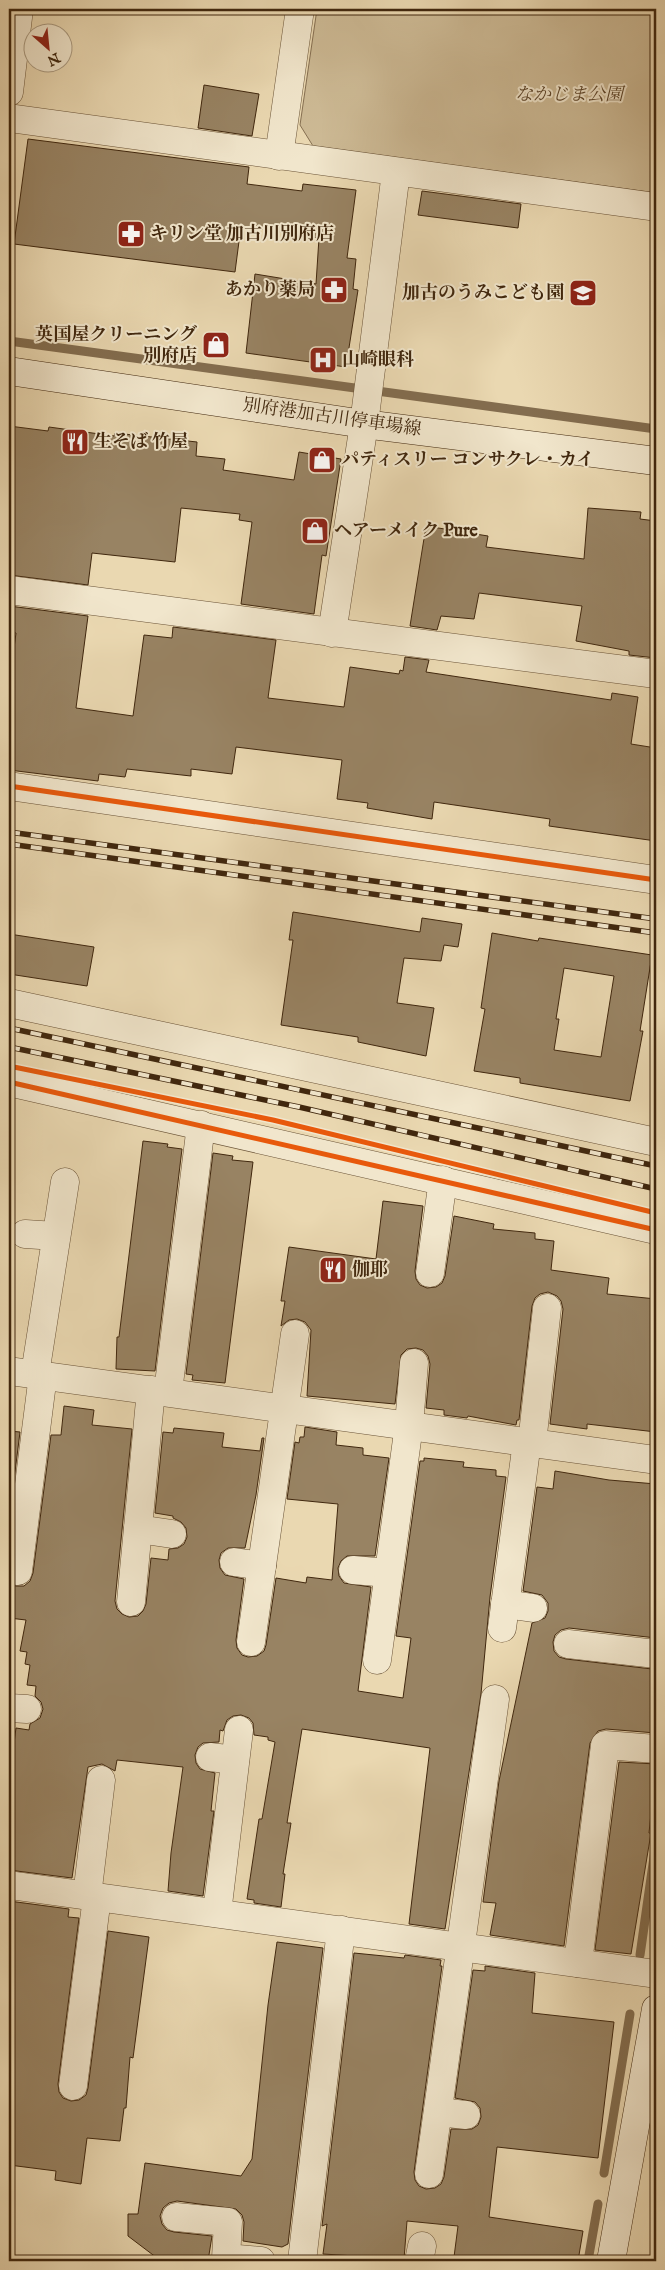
<svg xmlns="http://www.w3.org/2000/svg" width="665" height="2270" viewBox="0 0 665 2270" font-family="'IM FELL English','Noto Serif JP',serif">
<style>
.green{fill:#cdba95;stroke:#867052}
.lines{fill:none;stroke-linecap:round;stroke-linejoin:round}
.stream{stroke:#836d4f;stroke-width:9}
.building{fill:#988363;stroke:#40270e;fill-rule:evenodd}
.street-casing{stroke:#6a5337;stroke-width:29}
.secondary-casing{stroke:#40270e;stroke-width:29}
.street{stroke:#f1e6cc;stroke-width:28}
.secondary{stroke:#f1e6cc;stroke-width:28}
.rail-casing{stroke:#40270e;stroke-width:5.5}
.rail{stroke:#f1e6cc;stroke-width:4;stroke-dasharray:11;stroke-linecap:butt}
.cycleway-casing{stroke:#f1e6cc;stroke-width:8}
.cycleway{stroke:#e8590c;stroke-width:5}
.labels{text-anchor:middle;dominant-baseline:central;stroke-width:4;stroke-linejoin:round;paint-order:stroke}
.park-label{font-size:18px;font-style:italic;fill:#5c4429;stroke:#f1e6cc}
.poi-label{font-size:18px;font-weight:bold;fill:#40270e;stroke:#f1e6cc;text-anchor:start}
.street-label{font-size:18px;fill:#40270e;stroke:#f1e6cc}
</style>
<rect width="100%" height="100%" fill="#ead8b1"/>
<filter id="stains"><feTurbulence type="fractalNoise" baseFrequency=".004" numOctaves="4"/><feColorMatrix values="0 0 0 0 .2 0 0 0 0 .09 0 0 0 0 .02 0 0 0 .5 -.17"/></filter>
<radialGradient id="worn" r=".72"><stop offset=".6" stop-color="#630" stop-opacity="0"/><stop offset="1" stop-color="#630" stop-opacity=".3"/></radialGradient>
<polygon class="green" points="317,9 656,9 656,193 313,146 300,125"/>
<g class="lines">
<g class="stream">
<polyline points="9,341 656,429"/>
<polyline points="640,1955 656,1843"/>
<polyline points="604,2173 630,2014"/>
<polyline points="588,2261 598,2204"/>
</g>
</g>
<g class="building">
<polygon points="204,85 259,94 252,136 198,128"/>
<polygon points="28,139 249,167 247,184 302,191 303,184 356,190 347,258 356,259 353,289 358,290 346,367 246,353 255,274 316,284 319,238 241,226 235,272 14,244"/>
<polygon points="422,191 521,204 518,228 418,215"/>
<polygon points="9,426 48,431 49,427 114,436 115,433 197,442 196,456 225,459 223,470 294,480 299,452 341,459 326,556 322,555 314,614 241,604 252,522 239,520 240,514 181,508 175,562 92,553 88,585 9,575"/>
<polygon points="588,508 641,512 640,519 656,521 656,658 629,655 629,651 576,641 582,606 479,593 474,619 441,616 437,630 410,626 426,526 488,536 486,547 584,559"/>
<polygon points="9,606 88,616 76,708 133,716 144,635 172,638 173,627 276,640 268,698 344,707 350,667 399,674 400,670 403,671 405,657 429,660 426,672 611,700 612,693 638,697 631,744 656,748 656,841 549,826 550,819 434,802 432,819 367,808 368,803 337,799 342,760 236,747 232,774 191,769 191,776 127,769 125,777 99,774 98,781 9,770 9,686 16,633 9,632"/>
<polygon points="293,912 420,932 422,918 462,924 458,947 444,945 441,961 404,958 397,1003 434,1008 426,1056 358,1042 358,1037 281,1025 293,940 289,940"/>
<path d="M492,933L538,941L539,938L652,955L640,1031H643L630,1101L520,1083V1078L474,1071L485,1009L481,1008ZM564,968L614,976L601,1057L554,1050L559,1019H556Z"/>
<polygon points="9,934 94,947 87,986 9,974"/>
<polygon points="143,1141 168,1144 167,1147 182,1149 155,1371 116,1369 117,1337 119,1337"/>
<polygon points="213,1153 233,1156 232,1160 253,1162 225,1383 192,1380 193,1375 186,1374"/>
<polygon points="383,1201 423,1206 415,1271 416,1279 420,1285 427,1288 436,1287 442,1283 445,1276 454,1216 494,1224 493,1229 535,1233 535,1239 554,1241 551,1270 609,1278 607,1294 656,1299 656,1432 587,1424 587,1429 550,1424 563,1309 561,1301 557,1296 548,1292 540,1294 535,1298 532,1306 519,1420 517,1420 516,1425 468,1416 467,1418 444,1415 444,1410 426,1408 430,1364 428,1356 423,1350 416,1348 407,1349 401,1355 395,1404 307,1396 311,1330 305,1322 297,1319 289,1320 281,1326 285,1301 281,1301 289,1247 376,1259"/>
<polygon points="64,1406 94,1410 92,1425 132,1429 115,1601 117,1609 122,1614 129,1617 138,1616 143,1611 146,1604 151,1558 168,1560 169,1549 178,1548 184,1544 187,1537 186,1528 181,1522 173,1518 173,1516 155,1513 163,1432 173,1433 174,1428 224,1433 222,1447 260,1451 262,1438 264,1438 256,1495 245,1548 228,1548 221,1553 219,1560 220,1568 225,1575 244,1579 236,1640 237,1648 242,1655 248,1657 257,1656 264,1651 266,1645 276,1578 306,1583 307,1577 332,1580 338,1504 287,1499 295,1442 299,1443 300,1437 304,1437 305,1427 337,1432 336,1445 363,1448 363,1455 389,1458 375,1556 347,1556 341,1561 338,1568 339,1576 344,1583 371,1587 358,1691 403,1698 411,1638 396,1636 420,1461 424,1461 424,1458 464,1462 463,1467 496,1470 496,1476 506,1477 490,1597 481,1694 445,1929 409,1924 430,1748 302,1729 287,1823 291,1823 283,1874 285,1874 281,1907 254,1903 254,1900 247,1899 259,1819 262,1819 275,1742 268,1740 268,1737 254,1735 253,1723 249,1718 241,1715 233,1716 227,1720 223,1731 220,1730 219,1742 203,1743 198,1747 195,1755 196,1763 200,1769 215,1773 211,1811 214,1811 203,1896 168,1891 171,1853 183,1767 117,1760 115,1771 102,1764 88,1767 72,1878 9,1870 9,1781 16,1728 29,1730 30,1724 40,1718 43,1709 41,1702 35,1696 36,1686 27,1685 30,1665 25,1664 27,1652 20,1651 26,1620 9,1618 9,1584 16,1586 24,1586 30,1581 33,1573 51,1435 61,1435"/>
<polygon points="9,1431 20,1432 9,1520"/>
<polygon points="555,1471 609,1480 656,1484 656,1638 569,1628 561,1630 555,1635 553,1642 554,1651 559,1657 566,1659 652,1669 651,1674 656,1674 653,1720 656,1721 656,1733 606,1729 598,1731 590,1743 564,1946 490,1935 496,1903 483,1902 499,1781 532,1623 545,1618 548,1611 548,1603 542,1595 523,1591 537,1487 553,1489"/>
<polygon points="619,1762 656,1764 649,1833 651,1833 631,1954 595,1950"/>
<polygon points="9,1901 69,1909 68,1917 79,1918 58,2084 59,2092 63,2098 71,2101 79,2100 86,2095 88,2088 108,1931 149,1937 133,2058 130,2057 126,2108 124,2108 120,2141 87,2138 81,2184 55,2180 56,2171 9,2165"/>
<polygon points="277,1942 323,1948 288,2244 282,2247 243,2241 244,2222 242,2215 236,2209 177,2201 169,2203 163,2208 160,2216 162,2224 167,2230 174,2232 212,2236 208,2261 161,2261 128,2236 128,2214 138,2214 145,2163 241,2176 252,2159 268,2005"/>
<polygon points="354,1953 404,1958 405,1955 441,1960 440,1966 442,1966 414,2172 415,2180 419,2186 426,2189 435,2188 441,2184 444,2177 451,2129 472,2129 478,2125 481,2117 480,2108 475,2102 455,2098 473,1970 485,1971 485,1966 535,1973 532,2013 614,2022 598,2158 497,2147 489,2217 583,2231 578,2261 491,2261 454,2257 458,2226 407,2221 404,2259 323,2254 327,2224 322,2226"/>
</g>
<g class="lines">
<defs>
<g id="street">
<polyline points="9,92 19,9"/>
<polyline points="9,118 656,207"/>
<polyline points="279,156 300,9"/>
<polyline points="9,590 656,674"/>
<polyline points="332,633 364,424 396,172"/>
<polyline points="9,786 656,880"/>
<polyline points="9,1003 656,1142"/>
<polyline points="9,1082 656,1230"/>
<polyline points="25,1234 56,1236"/>
<polyline points="430,1273 443,1180"/>
<polyline points="9,1371 656,1460"/>
<polyline points="35,1374 65,1182"/>
<polyline points="168,1392 201,1125"/>
<polyline points="532,1443 547,1308"/>
<polyline points="138,1529 172,1534"/>
<polyline points="234,1562 262,1566"/>
<polyline points="353,1570 388,1573"/>
<polyline points="18,1571 43,1375"/>
<polyline points="131,1602 151,1390"/>
<polyline points="505,1604 533,1608"/>
<polyline points="502,1628 527,1442"/>
<polyline points="251,1642 295,1334"/>
<polyline points="568,1644 656,1654"/>
<polyline points="377,1660 409,1425 414,1363"/>
<polyline points="9,1708 27,1709"/>
<polyline points="210,1757 235,1760"/>
<polyline points="9,1885 656,1974"/>
<polyline points="87,1896 101,1780"/>
<polyline points="217,1913 239,1730"/>
<polyline points="578,1963 605,1745 656,1749"/>
<polyline points="73,2086 97,1897"/>
<polyline points="438,2112 466,2115"/>
<polyline points="429,2174 495,1699"/>
<polyline points="176,2217 228,2222 226,2258 261,2261"/>
<polyline points="302,2261 341,1930"/>
<polyline points="419,2261 422,2246"/>
</g>
<g id="secondary">
<polyline points="9,371 364,424 656,461"/>
<polyline points="611,2261 656,2009"/>
</g>
</defs>
<use href="#street" class="street-casing"/>
<use href="#secondary" class="secondary-casing"/>
<use href="#street" class="street"/>
<use href="#secondary" class="secondary"/>
<defs>
<g id="rail">
<polyline points="9,832 656,919"/>
<polyline points="9,844 656,933"/>
<polyline points="9,1028 656,1166"/>
<polyline points="9,1047 299,1107 656,1189"/>
</g>
</defs>
<use href="#rail" class="rail-casing"/>
<use href="#rail" class="rail"/>
<defs>
<g id="cycleway">
<polyline points="9,786 656,880"/>
<polyline points="9,1066 273,1120 656,1213"/>
<polyline points="9,1082 656,1230"/>
</g>
</defs>
<use href="#cycleway" class="cycleway-casing"/>
<use href="#cycleway" class="cycleway"/>
</g>
<defs>
<symbol id="pharmacy-square" viewBox="-11 -11 22 22"><rect x="-9" y="-9" width="18" height="18" rx="4" fill="#8f2418" stroke="#f1e6cc"/><path d="M-2-6h4v4h4v4h-4v4h-4v-4h-4v-4h4Z" fill="#fff"/></symbol>
<symbol id="school-square" viewBox="-11 -11 22 22"><rect x="-9" y="-9" width="18" height="18" rx="4" fill="#8f2418" stroke="#f1e6cc"/><path d="M0-5L7-2L0 1L-7-2ZM-4 1L0 2.5L4 1V4Q0 6-4 4Z" fill="#fff"/></symbol>
<symbol id="shop-square" viewBox="-11 -11 22 22"><rect x="-9" y="-9" width="18" height="18" rx="4" fill="#8f2418" stroke="#f1e6cc"/><path d="M-5-2.5h2.3a2.7 3.5 0 0 1 5.4 0H5L5.5 6h-11ZM-1.5-2.5h3a1.5 2.3 0 0 0-3 0Z" fill="#fff"/></symbol>
<symbol id="hospital-square" viewBox="-11 -11 22 22"><rect x="-9" y="-9" width="18" height="18" rx="4" fill="#8f2418" stroke="#f1e6cc"/><path d="M-5-5h3v3.5h4V-5h3V5h-3V1.5h-4V5h-3Z" fill="#fff"/></symbol>
<symbol id="restaurant-square" viewBox="-11 -11 22 22"><rect x="-9" y="-9" width="18" height="18" rx="4" fill="#8f2418" stroke="#f1e6cc"/><path d="M-5-6h1v4h1v-4h1v4h1v-4h1v5L-1.5 .5V6h-2V.5L-5-1ZM5-6V6H3V1.5H1.5Q1.5-4 5-6Z" fill="#fff"/></symbol>
</defs>
<g fill-rule="evenodd">
<use href="#pharmacy-square" x="115" y="218" width="32" height="32"/>
<use href="#pharmacy-square" x="318" y="274" width="32" height="32"/>
<use href="#school-square" x="567" y="277" width="32" height="32"/>
<use href="#shop-square" x="200" y="329" width="32" height="32"/>
<use href="#hospital-square" x="307" y="344" width="32" height="32"/>
<use href="#restaurant-square" x="59" y="426" width="32" height="32"/>
<use href="#shop-square" x="306" y="444" width="32" height="32"/>
<use href="#shop-square" x="299" y="515" width="32" height="32"/>
<use href="#restaurant-square" x="317" y="1254" width="32" height="32"/>
</g>
<g class="labels">
<g class="park-label">
<text x="569" y="95">なかじま公園</text>
</g>
<g class="poi-label">
<text x="150" y="234">キリン堂 加古川別府店</text>
<text x="315" y="290" text-anchor="end">あかり薬局</text>
<text x="564" y="293" text-anchor="end">加古のうみこども園</text>
<text x="197" y="335" text-anchor="end">英国屋クリーニング<tspan x="197" dy="21">別府店</tspan></text>
<text x="342" y="360">山崎眼科</text>
<text x="94" y="442">生そば 竹屋</text>
<text x="341" y="460">パティスリー コンサクレ・カイ</text>
<text x="334" y="531">ヘアーメイク Pure</text>
<text x="352" y="1270">伽耶</text>
</g>
<g class="street-label">
<text transform="translate(332 418) rotate(8)">別府港加古川停車場線</text>
</g>
</g>
<rect width="665" height="2270" fill="none" stroke="#ead8b1" stroke-width="30"/>
<rect x="10" y="10" width="645" height="2250" fill="none" stroke="#40270e" stroke-width="2.5"/>
<rect x="15" y="15" width="635" height="2240" fill="none" stroke="#40270e"/>
<g transform="translate(48 48) rotate(153)"><circle r="24" fill="#f1e6cc" stroke="#aa9a80"/>
<path d="M0-4L9 19L0 12L-9 19Z" fill="#8f2418"/>
<text y="-8" font-size="14" font-weight="bold" text-anchor="middle" fill="#40270e">N</text>
</g>
<rect width="100%" height="100%" filter="url(#stains)"/>
<rect width="100%" height="100%" fill="url(#worn)"/>
</svg>
